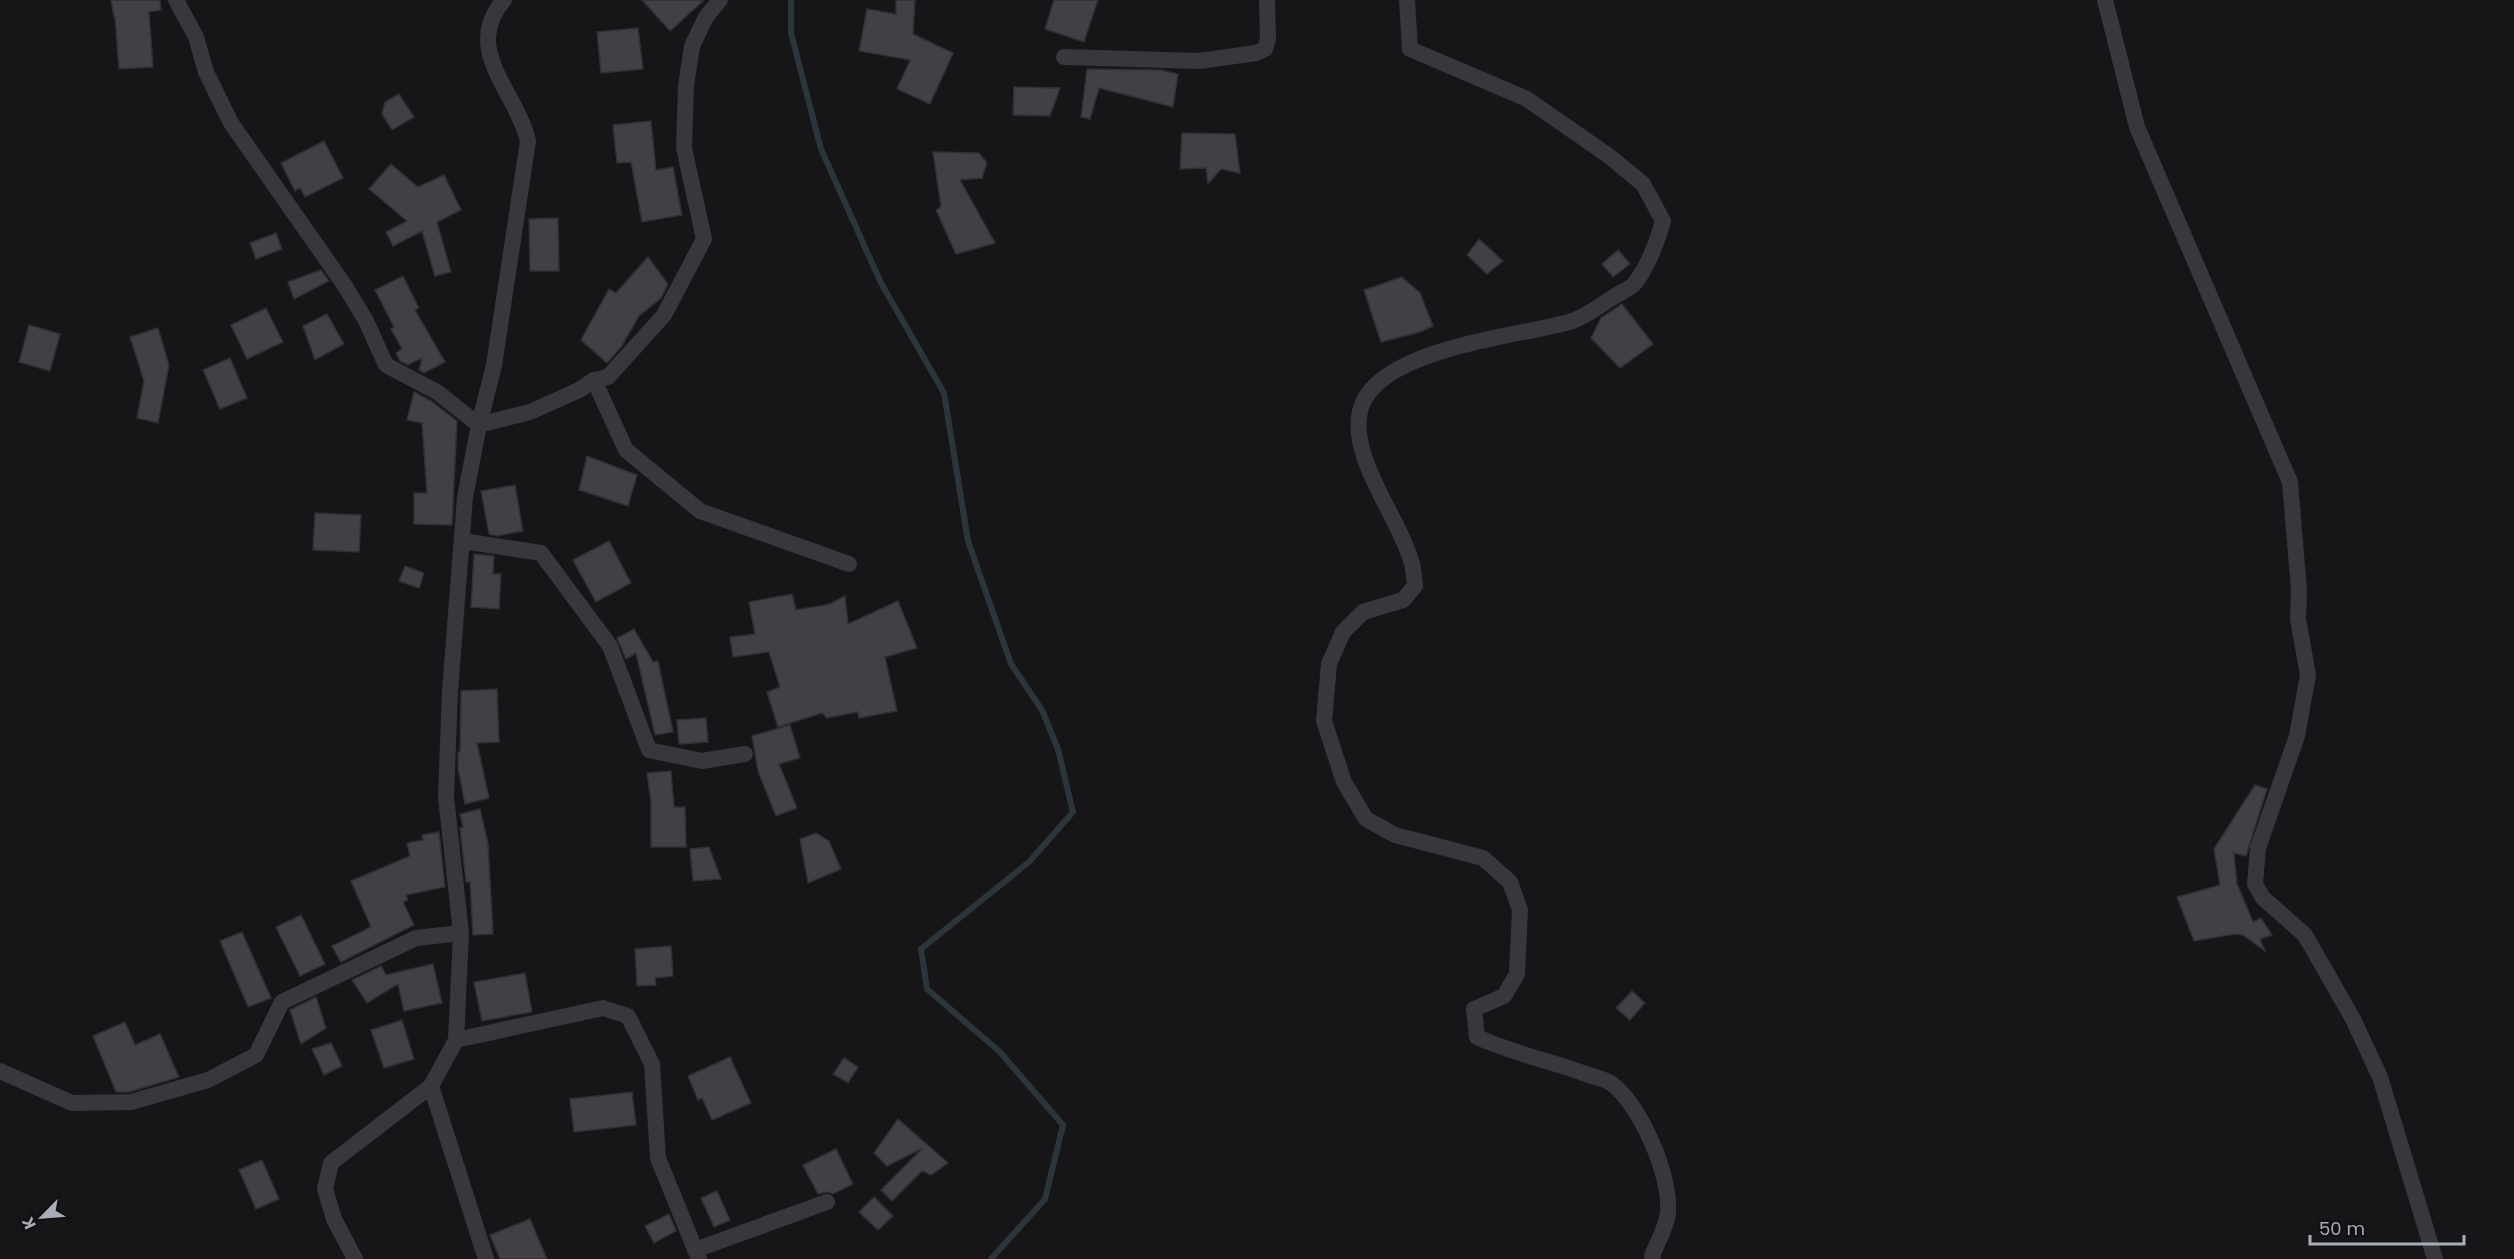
<svg xmlns="http://www.w3.org/2000/svg" width="2514" height="1259" viewBox="0 0 2514 1259" font-family="Poppins,sans-serif">
<style>
.lines{fill:none;stroke-linecap:round;stroke-linejoin:round}
.stream{stroke:#2c353c;stroke-width:6}
.building{fill:#404145;stroke:#303034;stroke-width:1.5}
.minor{stroke:#37383d;stroke-width:16}
</style>
<rect width="100%" height="100%" fill="#161618"/>
<g class="lines">
<polyline class="stream" points="791,0 791,33 821,149 881,283 944,393 968,541 1011,664 1042,710 1058,749 1073,812 1029,862 921,949 927,989 1000,1052 1063,1125 1045,1199 991,1259"/>
</g>
<g class="building">
<polygon points="111,0 160,0 161,10 149,12 153,67 119,69 115,17 114,17"/>
<polygon points="642,0 704,0 670,31"/>
<polygon points="896,0 915,0 913,34 953,53 930,104 897,89 910,60 859,51 867,9 896,14"/>
<polygon points="1054,0 1098,0 1084,42 1045,29"/>
<polygon points="638,28 643,69 601,73 597,32"/>
<polygon points="1087,69 1161,70 1178,74 1173,107 1099,88 1090,119 1081,117"/>
<polygon points="1014,87 1060,88 1050,116 1013,115"/>
<polygon points="399,94 414,117 392,130 382,114 385,102"/>
<polygon points="651,121 656,170 673,167 682,215 642,222 631,162 617,163 613,125"/>
<polygon points="1182,133 1235,134 1240,173 1221,169 1208,184 1206,168 1180,169"/>
<polygon points="324,141 343,178 305,197 300,188 295,191 281,163"/>
<polygon points="933,152 979,153 987,163 982,178 960,180 995,243 956,254 936,210 941,207"/>
<polygon points="391,164 418,187 444,175 461,210 437,222 451,272 435,276 422,231 393,246 386,232 407,221 369,189"/>
<polygon points="558,218 559,271 530,271 529,219"/>
<polygon points="276,233 282,249 256,259 250,243"/>
<polygon points="1479,239 1503,261 1487,274 1467,255"/>
<polygon points="1618,250 1630,264 1613,277 1602,264"/>
<polygon points="648,257 668,284 661,298 639,316 621,347 607,363 581,340 609,289 616,293"/>
<polygon points="321,270 329,281 294,299 288,282"/>
<polygon points="403,276 419,308 415,310 445,362 424,373 419,370 422,358 408,365 400,361 396,353 402,349 391,329 394,327 375,290"/>
<polygon points="1402,277 1420,293 1433,326 1420,332 1381,342 1364,290"/>
<polygon points="1622,304 1653,344 1620,368 1591,338 1601,318"/>
<polygon points="266,308 283,342 247,359 231,325"/>
<polygon points="327,314 344,344 315,360 303,326"/>
<polygon points="29,325 60,334 50,371 19,362"/>
<polygon points="158,328 169,365 158,423 137,418 144,381 130,337"/>
<polygon points="230,358 247,398 220,409 203,370"/>
<polygon points="414,392 431,401 457,421 452,525 414,524 414,493 427,493 422,423 407,420"/>
<polygon points="587,456 637,475 628,506 579,490"/>
<polygon points="515,485 523,531 497,536 489,534 481,491"/>
<polygon points="315,513 361,515 359,552 313,550"/>
<polygon points="609,541 631,583 596,602 573,560"/>
<polygon points="474,554 494,556 493,574 501,574 499,609 471,607"/>
<polygon points="405,566 424,573 419,588 399,581"/>
<polygon points="792,594 796,610 830,604 845,596 848,624 898,601 917,648 885,657 897,711 859,718 858,712 827,718 822,713 778,727 767,692 780,687 769,652 733,657 730,637 755,634 749,602"/>
<polygon points="634,629 653,662 658,661 673,732 655,735 636,653 626,659 617,638"/>
<polygon points="497,689 499,742 477,743 489,798 465,804 458,768 458,752 460,752 461,691"/>
<polygon points="706,718 708,742 679,744 677,720"/>
<polygon points="790,725 800,758 779,764 797,808 776,816 758,771 752,736"/>
<polygon points="671,771 674,807 685,807 686,847 651,847 651,802 647,773"/>
<polygon points="2255,785 2267,789 2246,856 2234,853 2237,884 2253,922 2261,918 2272,935 2260,939 2265,951 2243,935 2235,934 2194,941 2177,897 2220,885 2214,849"/>
<polygon points="480,809 488,843 493,934 473,935 470,882 466,882 460,828 463,827 460,814"/>
<polygon points="439,832 445,887 406,895 408,900 403,902 414,925 341,962 332,946 371,927 351,881 410,856 407,843 423,840 422,835"/>
<polygon points="816,833 829,841 841,869 808,883 800,839"/>
<polygon points="709,847 721,879 693,881 690,849"/>
<polygon points="301,915 325,964 300,976 276,927"/>
<polygon points="242,932 271,998 248,1007 220,941"/>
<polygon points="671,946 673,976 655,978 656,985 637,986 635,949"/>
<polygon points="433,964 442,1003 404,1011 398,984 367,1003 352,980 381,966 386,975"/>
<polygon points="525,973 532,1012 482,1021 474,982"/>
<polygon points="1632,991 1645,1003 1630,1020 1616,1008"/>
<polygon points="316,997 326,1028 301,1044 290,1010"/>
<polygon points="402,1020 414,1059 384,1068 371,1030"/>
<polygon points="125,1022 135,1045 160,1034 179,1077 129,1092 116,1092 93,1036"/>
<polygon points="331,1043 342,1066 324,1075 312,1049"/>
<polygon points="730,1057 751,1103 712,1120 702,1098 698,1100 688,1076"/>
<polygon points="844,1058 858,1067 848,1083 833,1074"/>
<polygon points="632,1092 636,1125 574,1132 570,1099"/>
<polygon points="898,1119 948,1163 931,1175 922,1171 892,1201 881,1190 923,1148 887,1166 874,1153"/>
<polygon points="836,1149 853,1184 833,1194 828,1192 818,1194 803,1165"/>
<polygon points="262,1160 279,1199 256,1209 239,1170"/>
<polygon points="717,1191 730,1220 714,1227 701,1198"/>
<polygon points="874,1197 893,1216 878,1230 859,1212"/>
<polygon points="669,1214 676,1231 654,1243 645,1226"/>
<polygon points="530,1219 547,1259 500,1259 490,1235"/>
</g>
<g class="lines">
<g class="minor">
<polyline points="176,0 196,37 206,72 231,123 345,286 366,321 386,365 437,392 479,425"/>
<path d="M1407,0L1410,49L1527,99L1609,156L1643,184L1663,221C1657,242 1649,265 1635,283C1630,289 1619,293 1612,298C1599,306 1584,318 1569,322C1517,337 1375,348 1360,411C1349,459 1400,518 1412,564C1414,571 1414,579 1415,586L1403,600L1363,612L1343,632L1329,664L1324,721L1344,782L1366,819L1395,835L1483,858L1510,882L1520,910L1517,974L1504,996L1474,1009L1477,1037C1512,1053 1550,1061 1586,1074C1594,1077 1606,1079 1612,1084C1641,1106 1671,1176 1668,1212C1667,1226 1657,1243 1652,1256L1653,1259"/>
<polyline points="2105,0 2137,127 2290,482 2299,590 2298,619 2308,675 2297,736 2258,848 2255,884 2263,898 2305,935 2353,1019 2380,1077 2435,1259"/>
<polyline points="1064,57 1199,61 1256,53 1265,49 1268,39 1267,0"/>
<polyline points="594,380 626,450 700,511 849,564"/>
<polyline points="479,425 530,412 579,390 594,380 608,377 664,315 704,239 684,148 686,86 692,46 706,17 720,0"/>
<polyline points="463,541 541,553 610,646 649,750 702,761 745,754"/>
<polyline points="456,1040 603,1008 628,1016 652,1064 658,1158 699,1259"/>
<polyline points="0,1071 72,1103 131,1102 208,1080 256,1055 282,1002 416,938 461,933"/>
<polyline points="431,1086 486,1259"/>
<polyline points="695,1250 827,1202"/>
<path d="M355,1259L334,1219L325,1189L331,1163L431,1086L456,1040L461,933L446,797L450,691L465,497L479,425L494,365L528,141C517,92 461,49 504,0"/>
</g>
</g>
<g transform="translate(42 1217) rotate(245)" stroke="#111113" stroke-width="4.5" paint-order="stroke">
<path d="M0-4.5L10 22L0 15L-10 22Z" fill="#a8adb8"/>
<text y="-9" font-size="16" font-weight="bold" text-anchor="middle" fill="#a8adb8">K</text>
</g>
<path d="M2310 1235v9h154v-9" fill="none" stroke="#a8adb8" stroke-width="3"/>
<text x="2319" y="1235" font-size="18" fill="#a8adb8" stroke="#111113" stroke-width="4.5" paint-order="stroke">50 m</text>
</svg>
